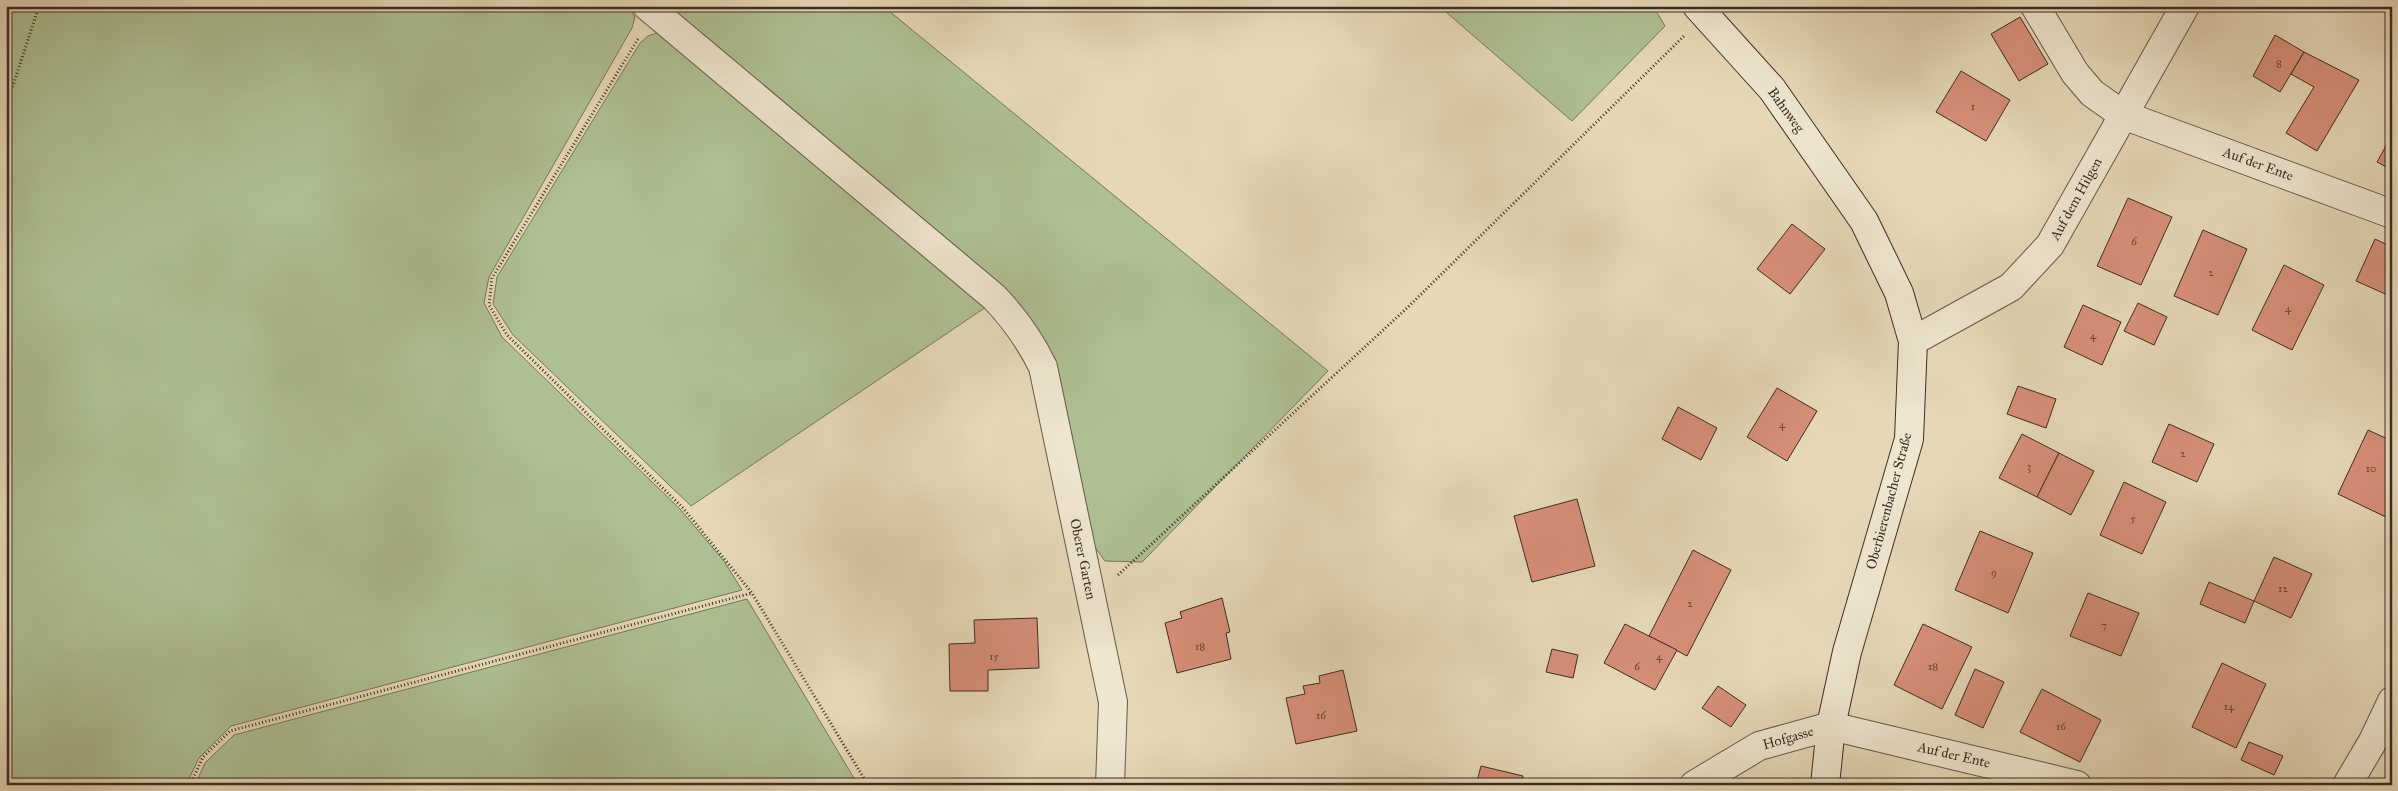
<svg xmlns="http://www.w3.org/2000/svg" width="2398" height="791" viewBox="0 0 2398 791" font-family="'IM FELL Great Primer',serif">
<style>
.green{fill:#aec093;stroke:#74765c}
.building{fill:#d78f78;stroke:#3b2d26}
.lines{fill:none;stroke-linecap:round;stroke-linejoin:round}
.minor-casing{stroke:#66584a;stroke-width:30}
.secondary-casing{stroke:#3b2d26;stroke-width:30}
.path{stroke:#3b2d26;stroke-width:3;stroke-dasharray:1 2.5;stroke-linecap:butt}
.minor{stroke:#efe6d0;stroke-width:28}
.secondary{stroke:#efe6d0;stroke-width:28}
.labels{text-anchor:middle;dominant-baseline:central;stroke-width:4;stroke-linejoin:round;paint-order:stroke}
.number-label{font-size:11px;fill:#62463a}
.street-label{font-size:14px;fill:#3b2d26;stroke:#efe6d0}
</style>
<rect width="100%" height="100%" fill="#e6d8b7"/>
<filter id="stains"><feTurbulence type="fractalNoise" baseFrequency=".004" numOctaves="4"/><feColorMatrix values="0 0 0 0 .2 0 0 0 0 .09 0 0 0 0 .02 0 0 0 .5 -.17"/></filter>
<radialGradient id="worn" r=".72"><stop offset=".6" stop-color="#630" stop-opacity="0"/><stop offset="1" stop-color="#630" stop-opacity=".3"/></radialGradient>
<g class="green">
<polygon points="6,6 628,6 635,17 632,28 489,277 484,303 502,337 680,509 724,561 742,590 231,726 199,758 186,785 6,785"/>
<polygon points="662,6 883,6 1328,371 1142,562 1105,561 1089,539 1047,354"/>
<polygon points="1439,6 1653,6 1665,26 1572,121"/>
<polygon points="660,32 989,305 691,506 513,335 493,304 497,277 640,43 648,36"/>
<polygon points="747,599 858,785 195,785 205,763 234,735"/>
</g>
<g class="building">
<polygon points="2020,17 2048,64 2019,81 1991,34"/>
<polygon points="2275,35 2304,52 2280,92 2253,76"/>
<polygon points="2304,52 2359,80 2317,151 2286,133 2314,87 2291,74"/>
<polygon points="1961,71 2010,100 1986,141 1936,112"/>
<polygon points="2392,135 2392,170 2377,162"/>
<polygon points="2128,198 2172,217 2141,285 2097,266"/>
<polygon points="1792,224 1825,249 1790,294 1757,269"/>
<polygon points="2203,230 2247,249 2218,315 2174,296"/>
<polygon points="2375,239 2392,247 2392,292 2390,296 2356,281"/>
<polygon points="2284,265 2324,285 2292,350 2252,330"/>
<polygon points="2138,303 2167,317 2154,345 2124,331"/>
<polygon points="2083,305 2121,322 2102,365 2064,347"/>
<polygon points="2018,386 2056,399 2046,428 2007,414"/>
<polygon points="1777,388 1817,411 1787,461 1747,437"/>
<polygon points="1678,407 1717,428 1701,460 1662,439"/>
<polygon points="2169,424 2214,444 2197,482 2152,462"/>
<polygon points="2368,430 2392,441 2392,520 2338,494"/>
<polygon points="2022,434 2059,453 2037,497 1999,478"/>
<polygon points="2059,453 2094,471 2071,515 2037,497"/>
<polygon points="2124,482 2166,502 2142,554 2100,535"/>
<polygon points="1577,499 1595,566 1532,582 1514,516"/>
<polygon points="1980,531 2033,553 2008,613 1955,590"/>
<polygon points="1693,550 1731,570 1687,656 1649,636"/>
<polygon points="2274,557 2312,574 2291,618 2254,601"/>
<polygon points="2209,582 2254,601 2245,623 2200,604"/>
<polygon points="2088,593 2139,613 2121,656 2070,636"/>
<polygon points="1222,598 1230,632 1226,633 1231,659 1177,673 1165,623 1182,618 1180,612"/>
<polygon points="1037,618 1039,668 988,670 988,691 950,691 949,644 975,643 974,620"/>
<polygon points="1625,624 1677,650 1655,690 1604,663"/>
<polygon points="1923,624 1972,647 1942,709 1894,685"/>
<polygon points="1552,649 1578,655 1573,678 1546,672"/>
<polygon points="2222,663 2266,684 2236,748 2192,727"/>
<polygon points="1975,669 2004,682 1983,728 1955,715"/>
<polygon points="1343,670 1357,731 1296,744 1286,698 1305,694 1303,686 1320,683 1319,676"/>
<polygon points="1718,686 1746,705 1731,727 1702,708"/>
<polygon points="2042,689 2101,720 2080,762 2020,732"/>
<polygon points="2249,742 2283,756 2274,775 2241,760"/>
<polygon points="1481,766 1523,776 1521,785 1476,785"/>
</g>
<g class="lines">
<defs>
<g id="minor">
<path d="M647,6L994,297C1015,319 1030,340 1043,367L1113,702L1110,785"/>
<polyline points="2035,6 2075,73 2092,93 2123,115 2392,214"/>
<polyline points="1913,341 2011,287 2050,245 2185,6"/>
<polyline points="1694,785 1759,746 1831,726 2077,785"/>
<polyline points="2347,785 2373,741 2392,701"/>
</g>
<polyline id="secondary" points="1697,6 1772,89 1864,221 1899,293 1913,341 1909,439 1847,652 1831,726 1825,785"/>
</defs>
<use href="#minor" class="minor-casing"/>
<use href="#secondary" class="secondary-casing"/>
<g class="path">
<polyline points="638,39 492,278 489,305 507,335 683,508 752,593 868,785"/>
<polyline points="6,107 39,6"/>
<polyline points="1118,575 1407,308 1684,36"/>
<polyline points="190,785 203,757 230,731 752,593"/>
</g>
<use href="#minor" class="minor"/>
<use href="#secondary" class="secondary"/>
</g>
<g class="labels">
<g class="number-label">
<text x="2279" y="63">8</text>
<text x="1973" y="106">1</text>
<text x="2134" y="241">6</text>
<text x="2211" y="272">2</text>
<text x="2288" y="308">4</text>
<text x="2093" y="335">4</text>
<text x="1782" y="424">4</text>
<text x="2183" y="453">2</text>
<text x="2029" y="466">3</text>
<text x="2371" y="468">10</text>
<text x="2133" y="518">5</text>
<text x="1994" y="572">9</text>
<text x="2283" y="588">12</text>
<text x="1690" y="603">2</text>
<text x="2104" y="625">7</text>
<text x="1200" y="646">18</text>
<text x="994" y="656">15</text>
<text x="1659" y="656">4</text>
<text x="1637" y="666">6</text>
<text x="1933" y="666">18</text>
<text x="2229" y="706">14</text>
<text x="1321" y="715">16</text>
<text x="2061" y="726">16</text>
</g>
<g class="street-label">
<text transform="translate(1786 110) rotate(54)">Bahnweg</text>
<text transform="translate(2258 164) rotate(20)">Auf der Ente</text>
<text transform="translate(2076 199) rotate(-61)">Auf dem Hilgen</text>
<text transform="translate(1889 501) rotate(-75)">Oberbierenbacher Straße</text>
<text transform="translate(1083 559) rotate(78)">Oberer Garten</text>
<text transform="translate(1788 738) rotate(-16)">Hofgasse</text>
<text transform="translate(1954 755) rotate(13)">Auf der Ente</text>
</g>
</g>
<rect width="2398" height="791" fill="none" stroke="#e6d8b7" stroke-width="25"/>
<rect x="8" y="8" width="2383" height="776" fill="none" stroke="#3b2d26" stroke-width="2.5"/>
<rect x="12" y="12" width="2373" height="766" fill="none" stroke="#3b2d26"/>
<rect width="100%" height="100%" filter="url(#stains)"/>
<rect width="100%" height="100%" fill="url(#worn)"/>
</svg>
